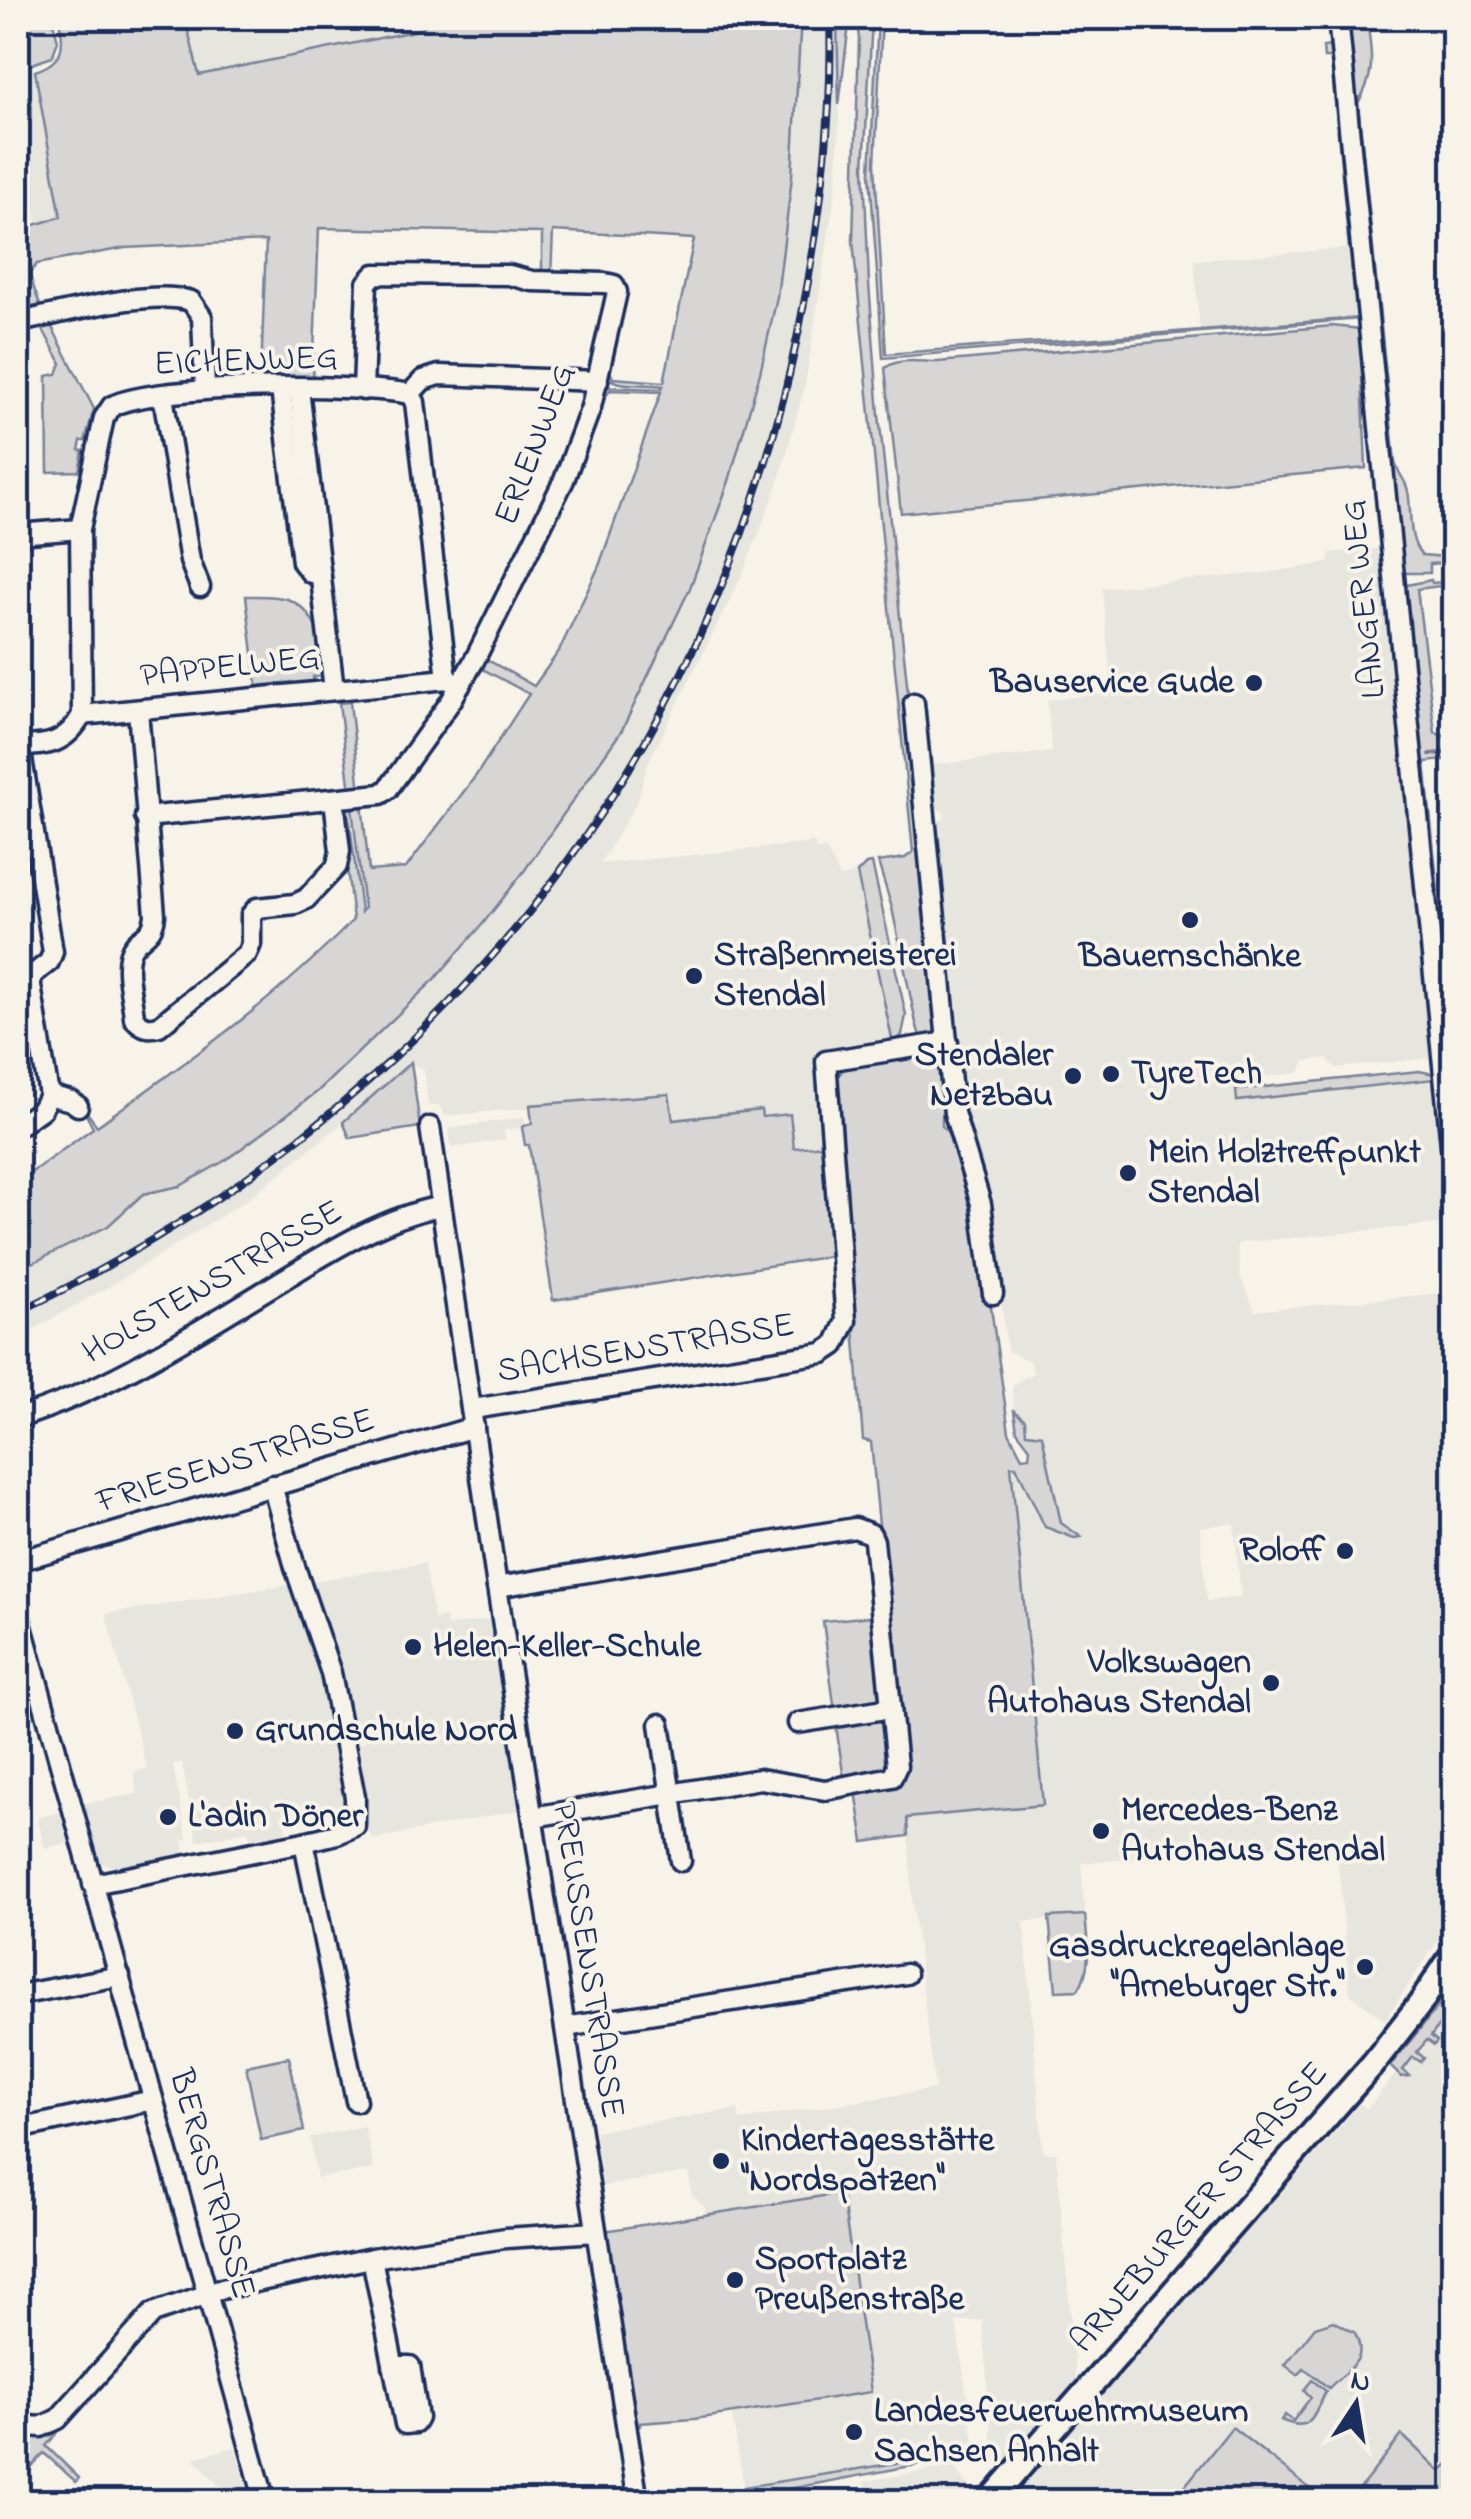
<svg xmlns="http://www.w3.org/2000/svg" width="1471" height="2519" viewBox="0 0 1471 2519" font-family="'Indie Flower',sans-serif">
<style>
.built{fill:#e6e5de;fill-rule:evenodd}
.green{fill:#d7d6d4;stroke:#798299;stroke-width:2.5}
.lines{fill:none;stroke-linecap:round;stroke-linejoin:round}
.stream{stroke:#727c95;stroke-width:4}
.minor-casing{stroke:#1b2f5e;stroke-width:25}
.major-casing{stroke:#1b2f5e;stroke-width:30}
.minor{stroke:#f7f3e8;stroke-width:18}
.major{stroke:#f7f3e8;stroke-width:22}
.rail-casing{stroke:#1b2f5e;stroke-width:8}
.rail{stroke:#f7f3e8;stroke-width:4;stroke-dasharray:11;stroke-linecap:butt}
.poi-dot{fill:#1b2f5e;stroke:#f7f3e8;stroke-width:4}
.labels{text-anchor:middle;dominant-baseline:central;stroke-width:8;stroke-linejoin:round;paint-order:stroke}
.street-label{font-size:35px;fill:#1b2f5e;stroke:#f7f3e8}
.poi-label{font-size:35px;font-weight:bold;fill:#1b2f5e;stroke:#f7f3e8;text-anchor:start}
</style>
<rect width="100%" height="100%" fill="#f7f3e8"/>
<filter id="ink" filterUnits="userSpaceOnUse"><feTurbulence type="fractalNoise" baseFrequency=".01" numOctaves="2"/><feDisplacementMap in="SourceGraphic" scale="20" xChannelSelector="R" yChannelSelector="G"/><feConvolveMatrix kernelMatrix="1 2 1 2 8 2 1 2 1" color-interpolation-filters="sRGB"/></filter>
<g filter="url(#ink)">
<g class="built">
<polygon points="185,18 423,18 425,29 198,75"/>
<polygon points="800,18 840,18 841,51 837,181 805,385 778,484 743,573 648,763 638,800 600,864 815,843 816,850 826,849 840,877 857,873 893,1044 833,1054 824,1145 794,1148 761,1117 761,1110 673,1120 669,1094 445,1116 439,1105 428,1106 424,1069 410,1063 371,1100 248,1199 115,1283 18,1338 18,1270 108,1226 143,1194 180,1186 577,797 622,730 691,588 729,481 760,373 777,297 792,177"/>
<polygon points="35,71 61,217 37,223 18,120 18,74"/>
<polygon points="1352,248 1359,318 1200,330 1194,260"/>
<path d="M1383,548L1393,655L1389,658L1390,669L1395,672L1432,1058L1336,1068L1327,1058L1305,1061L1299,1073L1235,1080L1238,1100L1435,1079L1449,1223L1237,1243L1240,1276L1255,1311L1453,1292V1918L1385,2020L1350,1994L1336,1840L1081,1863L1085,1915L1024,1922L1043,2153H1056L1076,2382L1000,2468L993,2458L982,2320L956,2322L975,2451L744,2487L732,2414L871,2391L843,2194L706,2215L705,2208L692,2195L688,2172L603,2186L595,2131L738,2109L740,2120L935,2089L913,1909L907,1818L1043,1805L1011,1466L1015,1465L1045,1527L1061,1523L1042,1435L1026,1433L1024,1420L1014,1411L1012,1385L1033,1373L1030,1361L1007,1351L990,1204L962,1129L933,821L945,819L943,810L932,811L928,765L1052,752L1047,700L1112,693L1102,588L1265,573L1329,563V553ZM1234,1523L1241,1597L1207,1601L1200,1527Z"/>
<polygon points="524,1117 526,1126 504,1131 505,1140 451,1148 449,1129"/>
<polygon points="425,1563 434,1619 445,1617 447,1626 493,1619 523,1809 371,1840 352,1745 365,1742 362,1733 349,1729 344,1699 347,1692 343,1673 337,1668 308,1582"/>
<polygon points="295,1584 318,1654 347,1804 344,1811 285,1824 286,1832 251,1840 248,1831 197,1841 182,1763 173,1764 187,1839 183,1841 185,1855 117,1868 101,1862 82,1804 137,1794 134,1772 147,1768 106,1614"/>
<polygon points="60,1812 68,1843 45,1848 37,1818"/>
<polygon points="1453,2003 1453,2460 1440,2471 1402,2436 1350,2501 1325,2501 1232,2427 1173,2501 1132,2501 1124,2495 1113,2501 1017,2502 1020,2498 1018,2490 1043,2461 1360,2104 1367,2109"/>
<polygon points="364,2126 374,2169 317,2178 310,2138"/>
<polygon points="235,2447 248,2493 228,2500 223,2485 219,2486 194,2458"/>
<polygon points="954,2466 973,2490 962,2501 868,2501 865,2481"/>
</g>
<g class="green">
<polygon points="18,18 52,18 58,41 52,57 18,69"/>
<path d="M58,18H185L199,75L424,29L423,18H800V34L792,177L777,297L760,373L729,481L690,588L622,730L522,874L481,926L434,980L317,1092L226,1160L180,1186L143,1194L108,1226L18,1270V1182L93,1128L80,1103L97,1126C187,1062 276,1000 353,920L340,807L347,800L361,912L364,908L351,800L362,803L369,871L406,868L477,774L529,694L479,667L484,658L534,686L559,651L599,566L661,392L610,390L599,407L600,392L607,387L661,389L663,386C645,383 621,388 606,377L613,350L609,369L613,378L664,382L694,239L553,231L551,277L542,276V233L319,228L313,377L261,376L266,241L125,248L37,264L29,274L40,305L31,307L18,273V230L61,217L35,71C64,62 66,44 58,18Z"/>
<polygon points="837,18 872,18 864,168 869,284 879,415 936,962 938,1034 929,1040 920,1036 916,1023 892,908 878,862 905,858 913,852 853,241 859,38 857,24 849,24 839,105"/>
<polygon points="878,18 882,18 875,164 886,354 1359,318 1359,319 883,358 870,173"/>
<polygon points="1327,18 1330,18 1352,248 1349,249 1331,58 1324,58 1323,47 1331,46"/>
<path d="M1344,18H1367C1371,53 1377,72 1358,103L1395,462C1398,474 1406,480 1408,491C1412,511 1407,540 1422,555L1445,557L1448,585L1417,589L1435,733L1453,739V759L1425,762L1438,891L1430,885L1402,586L1431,580L1432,583L1444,582L1443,563L1430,564V573H1401Z"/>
<polygon points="50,323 94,409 85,441 81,441 79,450 83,451 79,471 48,472 47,376 57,374 61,363 40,324"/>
<path d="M1332,326L1360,329L1366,468L901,513L885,368C900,357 920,362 938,362Z"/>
<path d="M246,596C259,596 274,595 287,599C318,610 325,649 324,676L313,677L314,684L297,686L292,682L257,686Z"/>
<polygon points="350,702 360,791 350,792 339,703"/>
<polygon points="872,863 906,1015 902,1035 893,1044 857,873 866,864"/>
<path d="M937,1052C951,1070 941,1101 942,1126L958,1144L975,1197L1009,1432L1022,1457L1029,1456L1030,1448L1017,1431L1014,1411L1025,1420L1026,1433L1042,1435L1061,1523L1081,1537L1074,1538L1045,1527L1016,1466H1011L1043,1805L907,1818L908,1836L864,1842L856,1791L903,1772L871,1442L863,1440L835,1089L837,1077L847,1065Z"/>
<polygon points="411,1062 420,1127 350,1138 343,1122"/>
<polygon points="1419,1071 1434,1074 1435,1079 1237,1101 1236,1090"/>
<polygon points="669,1094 673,1120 761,1110 762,1117 790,1114 794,1148 824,1145 832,1256 553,1300 529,1145 525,1145 522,1127 532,1123 530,1105"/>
<polygon points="870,1588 873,1588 884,1698 835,1712 823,1621 872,1616"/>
<polygon points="880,1717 886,1721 889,1772 844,1779 836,1726 838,1722"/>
<path d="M1085,1915C1087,1940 1093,1967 1078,1990L1056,1991L1049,1917Z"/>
<polygon points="1453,1988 1453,2007 1450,2011 1453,2021 1448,2029 1440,2024 1431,2036 1437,2041 1434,2045 1427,2040 1417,2052 1424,2058 1421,2062 1413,2057 1403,2070 1409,2076 1401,2077 1390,2066"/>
<polygon points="289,2057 304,2131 261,2140 246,2066"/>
<polygon points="842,2193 871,2392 694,2419 640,2423 640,2426 634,2427 620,2336 623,2335 619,2330 604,2231"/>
<path d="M1334,2321L1355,2333C1370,2362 1346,2370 1329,2388L1304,2369L1298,2375L1285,2365L1315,2327Z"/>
<path d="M1312,2380L1326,2391C1313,2412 1314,2435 1281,2420L1285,2415L1293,2421L1311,2397L1304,2390Z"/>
<path d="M78,2409L46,2446L79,2478L76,2482L44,2453L18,2482V2433C43,2439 58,2424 78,2409Z"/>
<polygon points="1232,2427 1325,2501 1173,2501"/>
<polygon points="1402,2435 1440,2471 1453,2460 1453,2501 1350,2501"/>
<polygon points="953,2454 953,2457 927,2463 724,2501 724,2498 744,2495 744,2487"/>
</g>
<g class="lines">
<polyline class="stream" points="1430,754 1454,752"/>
<defs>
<g id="minor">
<polyline points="1338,18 1454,1175"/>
<path d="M18,322C62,314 148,288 191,301L202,317L205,389"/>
<polyline points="281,389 302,562 311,573 321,576"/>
<polyline points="299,389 334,690"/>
<polyline points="410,394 415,402 447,679"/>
<polyline points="410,394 423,380 439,375 598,381"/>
<polyline points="163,396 190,561 200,587"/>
<polyline points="18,534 80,529"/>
<polyline points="914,703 954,1113 981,1204 993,1294"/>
<path d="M138,710L155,915C153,939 136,935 130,953C124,971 133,1000 134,1018C142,1027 148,1029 159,1026L247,954L251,944V915L257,908L295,904L306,899L337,866L340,851L334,799"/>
<polyline points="82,715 447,679 460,686"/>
<path d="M18,746C47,746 66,744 82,715L80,529L104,418L112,406C156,384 360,383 410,394"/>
<polyline points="20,746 53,952 49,962 31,976 31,986 49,1095 71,1101 78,1106"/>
<polyline points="145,817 381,794 388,789 451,701 475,659 564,480 591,407 617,292 614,285 605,283 532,281 509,275 375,274 367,283 363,390"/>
<polyline points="18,1126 42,1109 49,1095"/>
<polyline points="430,1127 497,1587 638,2502"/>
<polyline points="473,1409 823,1353 835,1345 846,1321 826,1061 948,1042"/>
<path d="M18,1418C110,1389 193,1334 276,1284C327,1253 381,1218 441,1206"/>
<polyline points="272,1485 295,1567 331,1673 355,1797 355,1826 337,1834 304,1842 356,2101"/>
<polyline points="18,1561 474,1427"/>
<polyline points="497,1587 855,1528 871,1534 874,1541 897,1766 892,1777 825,1790 760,1779 533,1817"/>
<polyline points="18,1612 265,2502"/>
<polyline points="798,1723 891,1708"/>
<polyline points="660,1724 681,1861"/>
<polyline points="93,1884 304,1842"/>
<polyline points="18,1995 120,1976"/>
<polyline points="565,2027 906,1974"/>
<polyline points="18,2129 153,2100"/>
<polyline points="372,2258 405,2424 415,2423 418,2418 410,2366 393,2366"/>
<polyline points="207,2292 372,2258 506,2238 596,2232"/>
<polyline points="18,2425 41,2427 58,2419 153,2313 208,2294"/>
</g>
<polyline id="major" points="989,2502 1372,2065 1420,2004 1454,1953"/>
</defs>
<use href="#minor" class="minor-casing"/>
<use href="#major" class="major-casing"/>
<use href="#minor" class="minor"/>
<use href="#major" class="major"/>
<defs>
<path id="rail" d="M18,1312C425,1117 712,771 800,324C820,225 833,120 830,18"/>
</defs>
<use href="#rail" class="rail-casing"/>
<use href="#rail" class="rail"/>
</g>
</g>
<g class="poi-dot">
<circle cx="1254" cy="683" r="10"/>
<circle cx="1190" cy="920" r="10"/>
<circle cx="694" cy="976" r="10"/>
<circle cx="1111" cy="1074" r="10"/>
<circle cx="1073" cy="1076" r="10"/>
<circle cx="1128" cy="1173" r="10"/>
<circle cx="1345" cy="1551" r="10"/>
<circle cx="413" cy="1647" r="10"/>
<circle cx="1271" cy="1683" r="10"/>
<circle cx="235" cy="1731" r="10"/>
<circle cx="168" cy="1817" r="10"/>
<circle cx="1101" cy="1831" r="10"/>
<circle cx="1365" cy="1967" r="10"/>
<circle cx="721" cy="2161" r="10"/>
<circle cx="735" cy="2280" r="10"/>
<circle cx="854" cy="2432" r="10"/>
</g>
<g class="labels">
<g class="street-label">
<text transform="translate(246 362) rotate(-2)">EICHENWEG</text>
<text transform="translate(536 445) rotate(-69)">ERLENWEG</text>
<text transform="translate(1365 599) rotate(-96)">LANGER WEG</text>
<text transform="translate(230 668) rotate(-6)">PAPPELWEG</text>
<text transform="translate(213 1283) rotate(-30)">HOLSTENSTRASSE</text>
<text transform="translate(646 1349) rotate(-9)">SACHSENSTRASSE</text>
<text transform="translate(236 1462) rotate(-17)">FRIESENSTRASSE</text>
<text transform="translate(587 1960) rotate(81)">PREUSSENSTRASSE</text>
<text transform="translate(211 2184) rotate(74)">BERGSTRASSE</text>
<text transform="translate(1200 2208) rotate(-49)">ARNEBURGER STRASSE</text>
</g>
<g class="poi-label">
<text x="1234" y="683" text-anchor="end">Bauservice Gude</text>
<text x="714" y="956">Straßenmeisterei<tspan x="714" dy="40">Stendal</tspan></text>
<text x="1190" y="957" text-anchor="middle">Bauernschänke</text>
<text x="1053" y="1056" text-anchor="end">Stendaler<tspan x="1053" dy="40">Netzbau</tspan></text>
<text x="1131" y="1074">TyreTech</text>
<text x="1148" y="1153">Mein Holztreffpunkt<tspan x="1148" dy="40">Stendal</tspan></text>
<text x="1325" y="1551" text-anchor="end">Roloff</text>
<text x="433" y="1647">Helen-Keller-Schule</text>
<text x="1251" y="1663" text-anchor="end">Volkswagen<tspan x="1251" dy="40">Autohaus Stendal</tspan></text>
<text x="255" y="1731">Grundschule Nord</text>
<text x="1121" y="1811">Mercedes-Benz<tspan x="1121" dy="40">Autohaus Stendal</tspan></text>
<text x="188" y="1817">L'adin Döner</text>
<text x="1345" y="1947" text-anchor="end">Gasdruckregelanlage<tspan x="1345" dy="40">"Arneburger Str."</tspan></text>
<text x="741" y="2141">Kindertagesstätte<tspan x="741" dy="40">"Nordspatzen"</tspan></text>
<text x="755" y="2260">Sportplatz<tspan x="755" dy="40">Preußenstraße</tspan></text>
<text x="874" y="2412">Landesfeuerwehrmuseum<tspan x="874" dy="40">Sachsen Anhalt</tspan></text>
</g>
</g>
<rect width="1471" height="2519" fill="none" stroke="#f7f3e8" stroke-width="60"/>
<rect x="30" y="30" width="1411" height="2459" fill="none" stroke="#1b2f5e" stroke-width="4" filter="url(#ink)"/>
<g transform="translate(1356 2404) rotate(12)" stroke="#f7f3e8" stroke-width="8" paint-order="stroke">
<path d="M0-8L18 38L0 25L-18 38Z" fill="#1b2f5e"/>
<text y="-15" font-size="28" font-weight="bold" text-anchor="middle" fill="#1b2f5e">N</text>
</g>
</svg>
